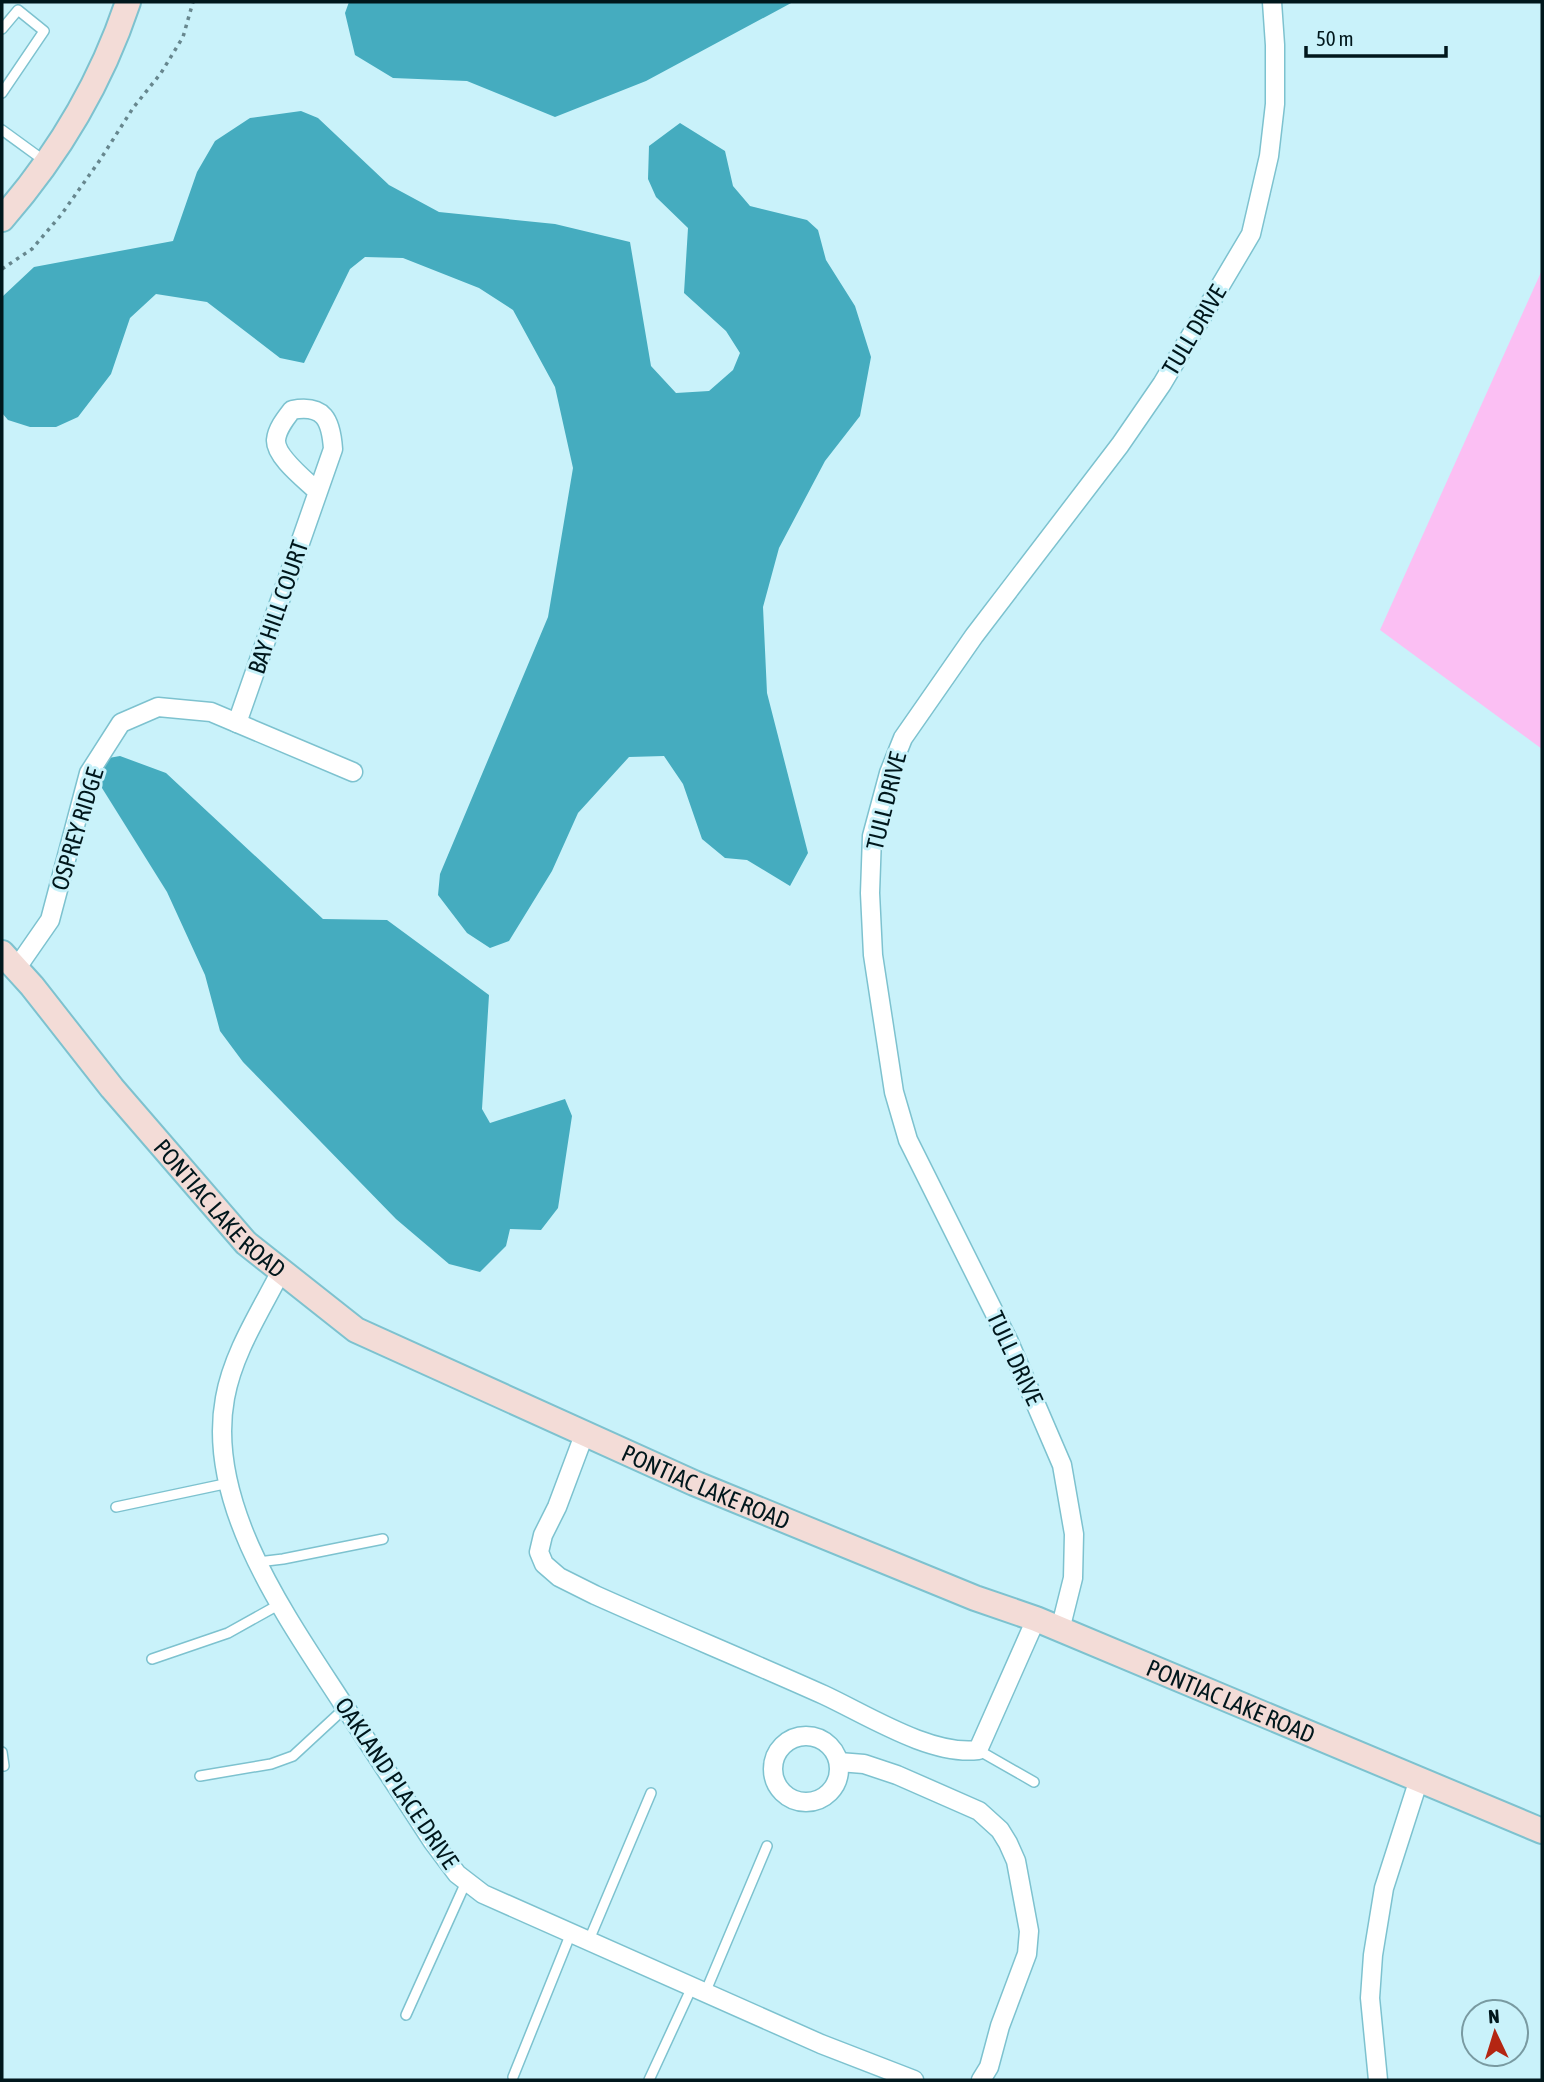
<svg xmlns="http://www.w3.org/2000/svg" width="1544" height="2082" viewBox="0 0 1544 2082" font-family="'Asap Condensed',sans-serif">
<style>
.green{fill:#fbbff3}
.water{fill:#45acbf}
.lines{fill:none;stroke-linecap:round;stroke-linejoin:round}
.lane-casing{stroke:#7dc2cf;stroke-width:12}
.street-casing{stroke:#7dc2cf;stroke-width:21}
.secondary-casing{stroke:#7dc2cf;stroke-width:28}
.path{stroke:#67878e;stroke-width:3.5;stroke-dasharray:3.5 5;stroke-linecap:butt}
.lane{stroke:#fff;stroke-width:9}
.street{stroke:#fff;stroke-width:18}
.secondary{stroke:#f3dcd7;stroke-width:24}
.labels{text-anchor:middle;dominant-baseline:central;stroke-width:6;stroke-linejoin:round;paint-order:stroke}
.street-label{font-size:24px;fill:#00171c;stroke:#c9f2fa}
</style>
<rect width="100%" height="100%" fill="#c9f2fa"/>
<polygon class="green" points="1542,270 1542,749 1380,630"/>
<g class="water">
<polygon points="349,2 793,2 646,81 555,117 467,81 393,78 355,55 345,13"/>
<polygon points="301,111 318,118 389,185 439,212 555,224 630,242 651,366 676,393 709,391 733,370 740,353 726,331 684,293 688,228 656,197 648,179 649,146 680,123 725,151 733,186 750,206 807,220 818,230 826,260 855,306 871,357 860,416 825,461 779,548 763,607 767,693 808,853 790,886 747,860 725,858 702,839 683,784 664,756 629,757 578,813 552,871 509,941 490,948 467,933 438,895 440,874 548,617 573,468 555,387 513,310 479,288 403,258 365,257 350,269 304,363 280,358 207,302 156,294 130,318 111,374 78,417 56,427 30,427 8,420 2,413 2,297 34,267 173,241 197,172 215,141 250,118"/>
<polygon points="120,756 166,773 323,919 387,920 489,995 482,1109 490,1123 565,1099 572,1116 558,1208 541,1230 510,1229 506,1246 480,1272 449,1264 396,1219 243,1062 220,1031 205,975 167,892 97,780 103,759"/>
</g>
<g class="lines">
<defs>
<g id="lane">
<polyline points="2,29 18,10 44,31 2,93"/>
<polyline points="2,130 46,162"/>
<polyline points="116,1507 229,1483"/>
<polyline points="258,1562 283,1559 383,1539"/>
<polyline points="152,1659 228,1633 280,1604"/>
<polyline points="978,1750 1034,1782"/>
<polyline points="2,1752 4,1766"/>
<polyline points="200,1776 271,1764 293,1756 346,1707"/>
<polyline points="589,1940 651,1793"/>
<polyline points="705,1993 767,1846"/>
<polyline points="406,2015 466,1882"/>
<polyline points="513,2077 571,1933"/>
<polyline points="649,2080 692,1987"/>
</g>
<g id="street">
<path d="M237,723L333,449C331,420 324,404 292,410C285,419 277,429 276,440C275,457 307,481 318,492"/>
<polyline points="16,969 50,920 89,773 121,723 158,707 211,712 353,772"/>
<path d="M281,1271C260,1312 233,1353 225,1398C205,1505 288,1619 343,1704C373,1750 403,1796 433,1842L457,1874L483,1894L821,2044L914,2080"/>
<path d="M584,1435L557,1507L543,1535L539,1552L544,1564L559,1577L595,1595C671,1629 748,1661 824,1695C867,1715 931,1756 978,1750L1036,1619"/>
<polyline points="1060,1630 1073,1578 1074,1534 1062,1465 1009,1342 908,1140 894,1092 873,955 870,893 872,836 889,773 903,738 974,636 1120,445 1162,384 1251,234 1269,156 1275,104 1275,45 1272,2"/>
<circle cx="806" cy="1769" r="33"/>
<polyline points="839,1762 864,1764 897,1775 979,1811 1000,1830 1008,1843 1016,1861 1029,1931 1027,1954 1000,2026 989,2067 981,2080"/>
<polyline points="1378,2080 1370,1998 1373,1955 1384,1888 1419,1779"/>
</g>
<g id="secondary">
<path d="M2,219C58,155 101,83 128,2"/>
<path id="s1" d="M2,953L32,986L112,1088L246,1243L356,1330L694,1483L975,1598L1036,1619L1542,1831"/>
</g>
</defs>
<use href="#lane" class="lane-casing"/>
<use href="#street" class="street-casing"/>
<use href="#secondary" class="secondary-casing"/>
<polyline class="path" points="2,269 32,249 61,215 100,160 133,108 161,73 183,37 193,2"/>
<use href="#lane" class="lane"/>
<use href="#street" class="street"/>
<use href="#secondary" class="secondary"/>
</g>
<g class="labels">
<g class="street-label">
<text transform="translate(1194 330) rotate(-59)">TULL DRIVE</text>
<text transform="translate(278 607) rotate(-71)">BAY HILL COURT</text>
<text transform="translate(886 801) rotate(-76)">TULL DRIVE</text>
<text transform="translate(77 829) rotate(-73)">OSPREY RIDGE</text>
<text stroke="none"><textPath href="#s1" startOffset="336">PONTIAC LAKE ROAD</textPath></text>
<text transform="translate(1015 1358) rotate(65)">TULL DRIVE</text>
<text stroke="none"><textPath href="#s1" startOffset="903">PONTIAC LAKE ROAD</textPath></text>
<text stroke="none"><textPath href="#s1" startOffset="1470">PONTIAC LAKE ROAD</textPath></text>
<text transform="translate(397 1783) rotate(56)">OAKLAND PLACE DRIVE</text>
</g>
</g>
<rect width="1544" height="2082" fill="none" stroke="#00171c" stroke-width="7"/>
<g transform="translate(1495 2033) rotate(356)"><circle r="33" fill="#c9f2fa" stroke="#799aa1" stroke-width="2"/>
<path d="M0-5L12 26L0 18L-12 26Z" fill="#b42612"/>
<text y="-10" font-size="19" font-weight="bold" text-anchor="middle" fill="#00171c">N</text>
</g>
<path d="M1306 46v10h140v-10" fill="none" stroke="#00171c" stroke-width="3.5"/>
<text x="1316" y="46" font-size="21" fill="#00171c" stroke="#c9f2fa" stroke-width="5" paint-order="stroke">50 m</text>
</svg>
